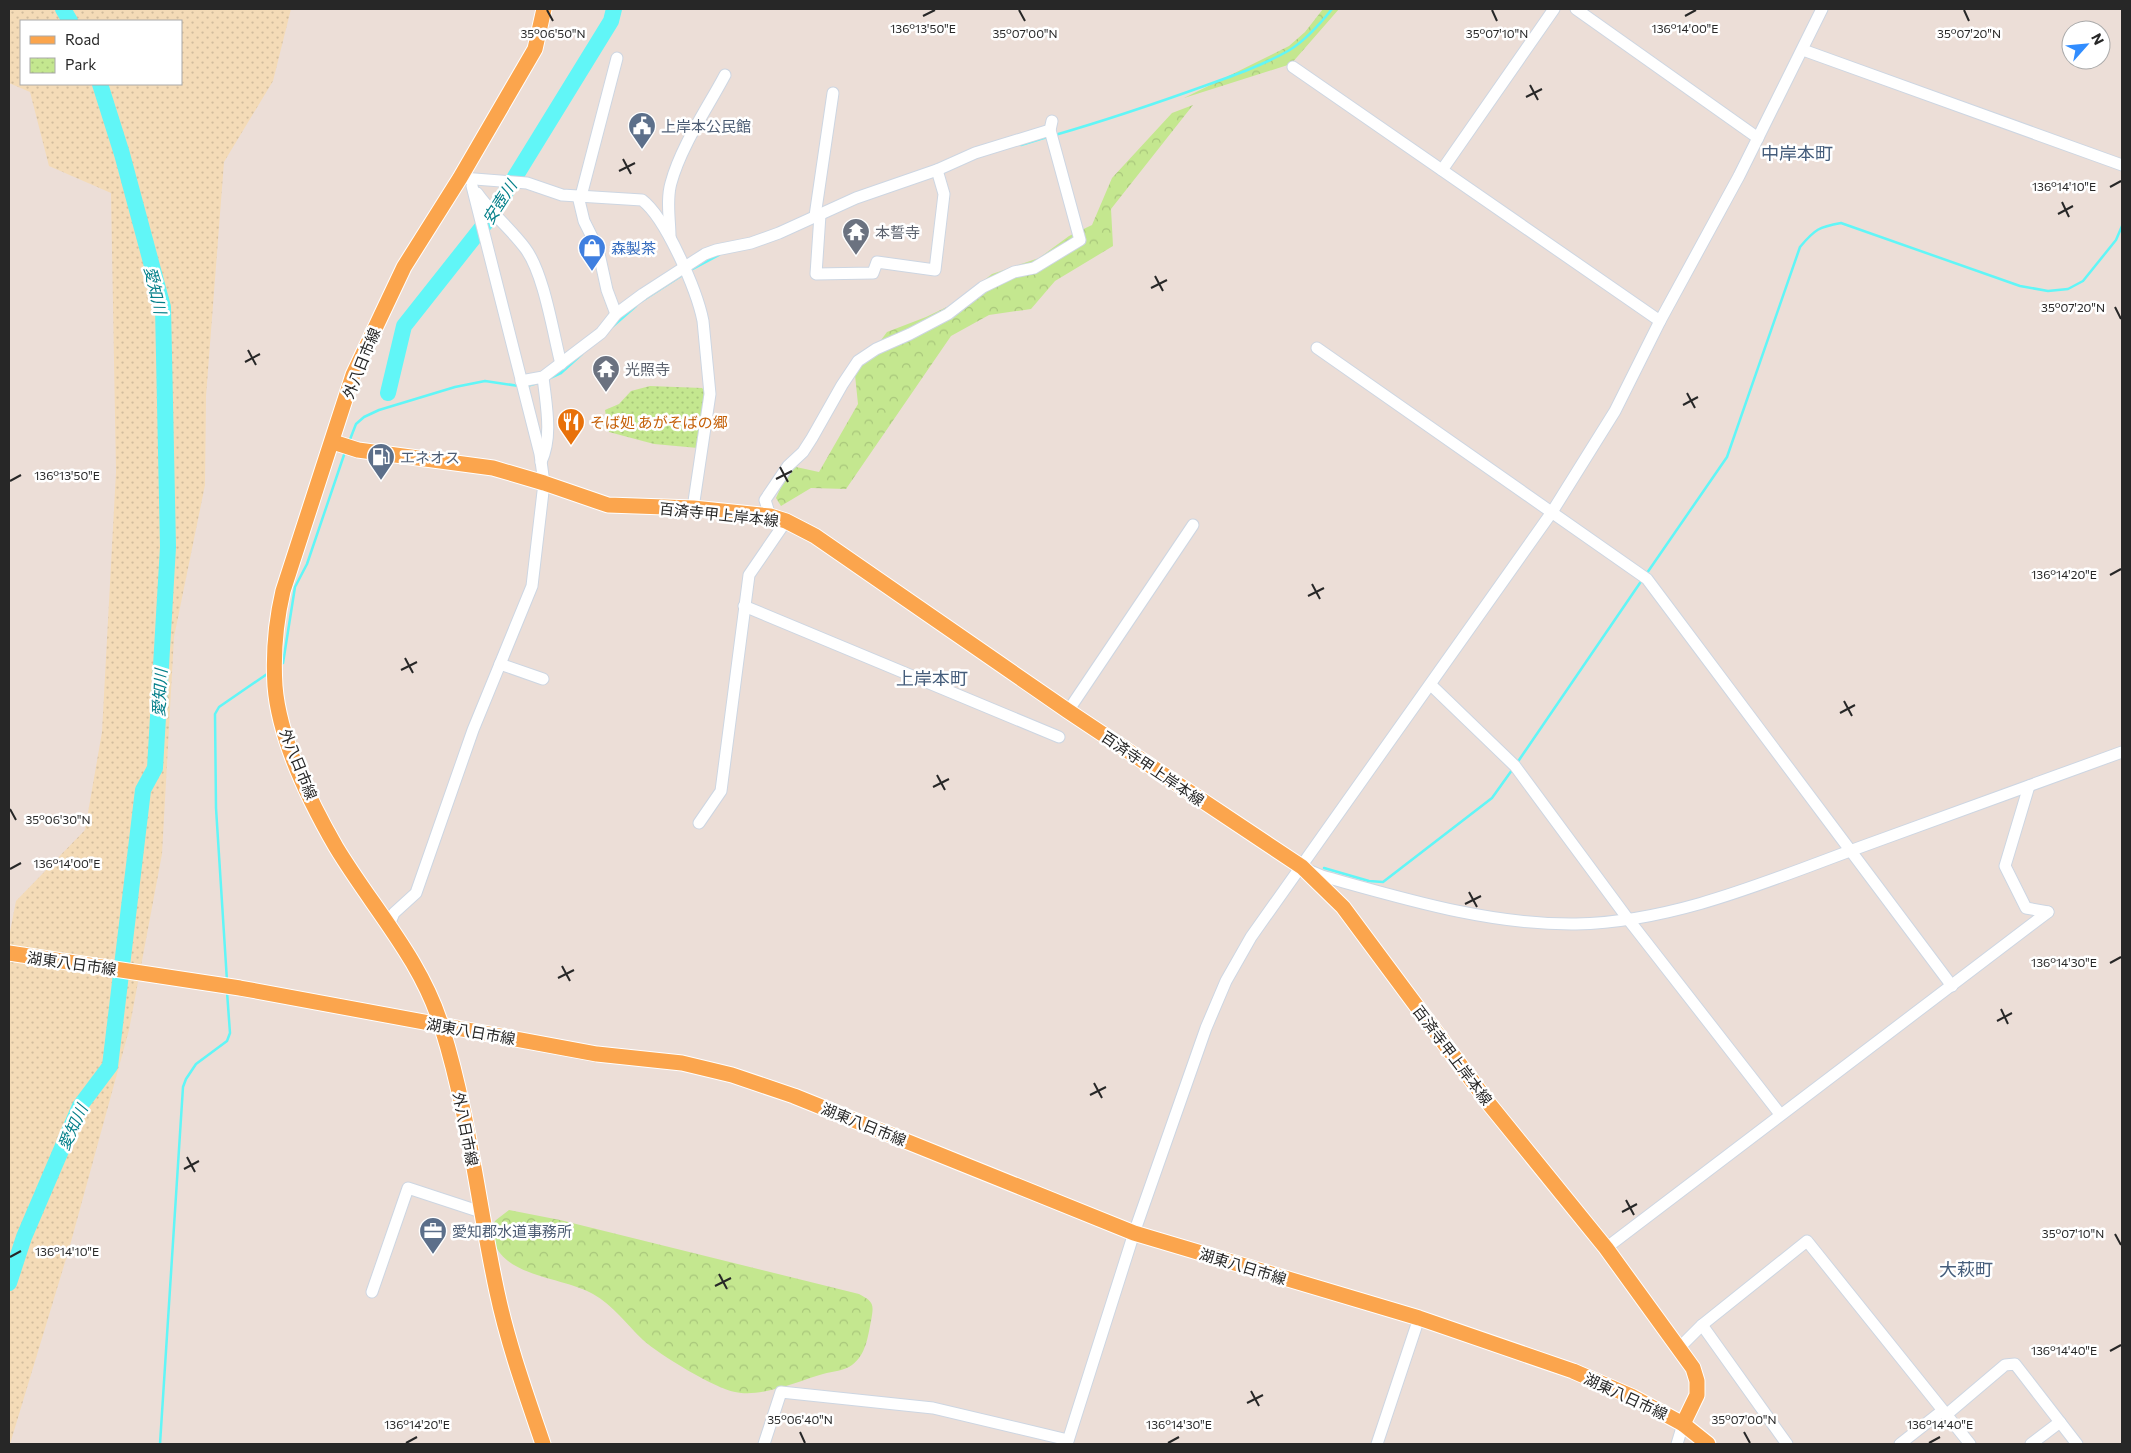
<svg xmlns="http://www.w3.org/2000/svg" width="2131" height="1453" viewBox="0 0 2131 1453" font-family="Commissioner,'Noto Sans JP',sans-serif">
<style>
.forest{fill:url(#forest-crowns)}
.sand{fill:url(#sand-dots);fill-rule:evenodd}
.park{fill:url(#park-dots)}
.lines{fill:none;stroke-linecap:round;stroke-linejoin:round}
.stream{stroke:#61f6f7;stroke-width:2.5}
.river{stroke:#61f6f7;stroke-width:16}
.minor-casing{stroke:#cdd6e2;stroke-width:13}
.major-casing{stroke:#fff;stroke-width:17}
.minor{stroke:#fff;stroke-width:11}
.major{stroke:#fba54d;stroke-width:15}
.ticks{fill:none;stroke:#272727;stroke-width:2}
.labels{text-anchor:middle;dominant-baseline:central;stroke-width:5;stroke-linejoin:round;paint-order:stroke}
.service-label{font-size:15px;fill:#4e5e75;stroke:#fff;text-anchor:start}
.worship-label{font-size:15px;fill:#5b616d;stroke:#fff;text-anchor:start}
.shop-label{font-size:15px;fill:#366cbe;stroke:#fff;text-anchor:start}
.street-label{font-size:15px;fill:#272727;stroke:#fff}
.food-label{font-size:15px;fill:#c56008;stroke:#fff;text-anchor:start}
.water-label{font-size:16px;font-style:italic;fill:#05808a;stroke:#fff}
.quarter-label{font-size:18px;fill:#455d7b;stroke:#fff}
.ticks-label{font-size:12px;text-anchor:middle;fill:#272727;stroke:#fff;stroke-width:5;stroke-linejoin:round;paint-order:stroke}
</style>
<defs>
<pattern id="forest-crowns" width="20" height="18" patternUnits="userSpaceOnUse" patternTransform="scale(1.25)"><rect width="20" height="18" fill="#c4e78f"/><path d="M2 6a3 3 0 1 1 6 0M12 15a3 3 0 1 1 6 0" fill="none" stroke="#a8c67b"/></pattern>
<pattern id="sand-dots" width="8" height="8" patternUnits="userSpaceOnUse" patternTransform="scale(1.25)"><rect width="8" height="8" fill="#f4dbb7"/><path d="M2 2h.1M6 6h.1" fill="none" stroke="#d1bc9d" stroke-width="1.8" stroke-linecap="round"/></pattern>
<pattern id="park-dots" width="8" height="8" patternUnits="userSpaceOnUse" patternTransform="scale(1.25)"><rect width="8" height="8" fill="#c4e78f"/><path d="M2 2h.1M6 6h.1" fill="none" stroke="#a8c67b" stroke-width="1.8" stroke-linecap="round"/></pattern>
</defs>
<rect width="100%" height="100%" fill="#ecded7"/>
<g class="forest">
<polygon points="1323,9 1339,9 1291,64 1184,98 1289,46 1305,32"/>
<polygon points="1193,105 1111,209 1113,246 1055,281 1031,309 989,315 951,336 846,489 811,488 781,506 776,498 788,472 796,467 819,472 858,404 855,375 887,332 926,317 955,303 992,274 1039,258 1069,236 1092,225 1112,178 1172,113"/>
<path d="M509,1210L560,1220L859,1294C874,1302 874,1304 871,1321C868,1336 866,1355 852,1365C844,1371 833,1371 823,1374C798,1381 762,1398 735,1392C714,1388 660,1355 643,1340C627,1325 613,1305 593,1294C566,1278 507,1277 495,1244C493,1239 492,1232 491,1226L496,1220Z"/>
</g>
<path class="sand" d="M10,9H291L273,81L224,162L206,396L205,485L174,637L162,854L129,1030L69,1249L10,1444H9V937L16,901L85,830L102,732L116,472L111,193L49,166L30,92L9,83ZM21,21H181V84H21Z"/>
<polygon class="park" points="650,386 702,388 707,393 698,448 654,444 609,432 605,410 619,404 631,391"/>
<g class="lines">
<g class="stream">
<path d="M1055,135C1107,120 1157,103 1207,85C1235,75 1263,65 1288,51C1305,41 1320,24 1332,9"/>
<polyline points="1021,145 1047,137"/>
<polyline points="689,271 719,255"/>
<polyline points="642,301 684,274"/>
<polyline points="612,327 636,306"/>
<polyline points="550,378 561,373 582,354"/>
<polyline points="527,386 541,382"/>
<polyline points="349,442 356,424 364,417 379,410 455,387 485,381 519,386"/>
<path d="M1647,573L1727,457L1800,247C1815,229 1819,227 1841,223L2020,286L2048,291L2068,289L2083,281L2116,240L2122,226"/>
<polyline points="280,665 283,663 295,587 307,564 345,452"/>
<polyline points="1517,763 1642,580"/>
<polyline points="1324,868 1369,881 1383,882 1492,798 1512,770"/>
<polyline points="227,981 216,808 215,714 219,707 270,672"/>
<polyline points="160,1444 183,1087 186,1079 196,1064 227,1041 230,1033 227,992"/>
</g>
<g class="river">
<polyline points="63,9 70,21"/>
<polyline points="388,393 404,326 491,216 611,21 614,9"/>
<polyline points="9,1283 24,1237 80,1106 110,1066 143,790 155,768 168,547 163,307 122,154 100,84"/>
</g>
<defs>
<g id="minor">
<polyline points="1576,9 1758,138"/>
<polyline points="1803,50 2122,165"/>
<polyline points="1293,67 1660,321"/>
<polyline points="1442,170 1554,9"/>
<path d="M462,178L527,183L562,195L642,200C666,218 697,291 703,321L710,394L693,508"/>
<path d="M477,193C491,213 510,228 525,248C544,273 553,333 561,364"/>
<polyline points="578,196 584,221 598,249 607,290 616,314"/>
<polyline points="581,196 617,58"/>
<polyline points="820,215 816,274 873,273 877,262 935,270 944,194 937,170"/>
<polyline points="815,216 833,93"/>
<path d="M670,237C670,220 666,200 671,183C681,146 707,109 725,75"/>
<polyline points="1317,348 1647,579 1952,986"/>
<polyline points="521,381 543,377 601,333 616,314 643,294 705,254 716,250 751,243 779,233 856,198 937,170 975,153 1050,130 1052,121"/>
<path d="M541,462C553,436 546,405 543,377"/>
<polyline points="770,516 765,500 788,466 803,452 812,438 842,385 858,361 876,349 910,334 948,314 983,287 1014,272 1034,268 1080,240 1050,130"/>
<polyline points="744,606 1059,737"/>
<polyline points="500,664 543,679"/>
<polyline points="1431,685 1515,766 1628,919 1780,1114"/>
<polyline points="1068,711 1193,525"/>
<polyline points="2029,786 2005,866 2026,908 2048,912"/>
<polyline points="699,823 721,791 749,575 786,521"/>
<path d="M1308,870L1322,876C1405,899 1489,925 1576,924C1674,922 1768,881 1858,848C1946,816 2034,784 2122,752"/>
<polyline points="389,925 394,913 416,893 473,730 532,586 544,483 540,454 472,186"/>
<polyline points="1606,1248 2048,912"/>
<polyline points="372,1292 408,1188 481,1212"/>
<polyline points="1702,1325 1787,1444"/>
<polyline points="1679,1348 1702,1325 1807,1241 1970,1444"/>
<polyline points="1946,1415 2005,1365 2015,1364 2077,1444"/>
<polyline points="764,1444 781,1392 933,1408 1068,1440"/>
<polyline points="1067,1444 1134,1233 1206,1028 1226,981 1251,937 1552,512 1615,411 1660,321 1739,176 1822,9"/>
<polyline points="1377,1444 1419,1318"/>
<polyline points="1677,1444 1683,1424"/>
<polyline points="1900,1444 1942,1411"/>
<polyline points="2031,1444 2060,1422"/>
</g>
<g id="major">
<polyline points="333,442 358,450 493,468 544,483 608,505 693,508 770,516 786,521 815,536 1068,711 1302,867 1343,907 1490,1105 1606,1248 1693,1368 1697,1381 1697,1395 1683,1424 1708,1444"/>
<polyline points="9,953 240,988 597,1054 682,1063 732,1075 794,1096 1134,1233 1419,1318 1573,1371 1633,1397 1683,1424"/>
<path d="M543,1444C526,1394 508,1344 497,1292C478,1204 469,1114 442,1028C422,960 372,907 336,847C310,802 279,738 275,686C273,655 276,621 283,591L353,375L404,267L460,178L535,49L544,9"/>
</g>
</defs>
<use href="#minor" class="minor-casing"/>
<use href="#major" class="major-casing"/>
<use href="#minor" class="minor"/>
<use href="#major" class="major"/>
</g>
<path class="ticks" d="M547,10L553,21M1019,10L1025,21M1492,10L1497,21M1964,10L1969,21M923,16L935,10M1685,16L1696,10M1530,85L1538,100M1526,97L1542,89M623,159L631,174M619,171L635,163M2110,187L2121,181M2062,202L2069,217M2058,214L2073,206M1155,276L1163,291M1151,288L1167,280M2115,307L2121,319M248,350L256,365M245,362L260,354M1687,393L1695,408M1683,405L1698,397M780,467L788,482M776,479L792,471M10,481L21,475M2110,575L2121,569M1312,584L1320,599M1308,596L1324,588M405,658L413,673M401,670L417,662M1844,701L1852,716M1840,713L1855,705M937,775L945,790M933,787L949,779M10,809L16,820M10,869L21,863M1469,892L1477,907M1465,904L1481,896M2110,963L2121,957M562,966L570,981M558,978L574,970M2001,1009L2008,1024M1997,1021L2012,1013M1094,1083L1102,1098M1090,1095L1106,1087M187,1157L195,1172M184,1169L199,1161M1626,1200L1634,1215M1622,1212L1637,1204M2115,1234L2121,1245M10,1257L21,1251M719,1274L727,1289M715,1286L731,1278M2110,1351L2121,1345M1251,1391L1259,1406M1247,1403L1263,1395M800,1432L805,1443M1744,1432L1750,1443M406,1443L417,1437M1168,1443L1179,1437M1929,1443L1940,1437"/>
<defs>
<symbol id="civic-pin" viewBox="-11 -11 22 30"><path d="M0 17L-7.5 6A9.5 9.5 0 1 1 7.5 6Z" fill="#5c6f8a" stroke="#fff"/><path d="M-.6-6.5H3V-4.5H.6V-3L4-1V1h2V6H-6V1h2V-1L-.6-3ZM-1.2 2.5V6h2.4V2.5Z" fill="#fff"/></symbol>
<symbol id="temple-pin" viewBox="-11 -11 22 30"><path d="M0 17L-7.5 6A9.5 9.5 0 1 1 7.5 6Z" fill="#6b7280" stroke="#fff"/><path d="M0-6L5-2H3V0L6.5 2.5H4V6H1.5V3h-3V6H-4V2.5H-6.5L-3 0V-2H-5Z" fill="#fff"/></symbol>
<symbol id="shop-pin" viewBox="-11 -11 22 30"><path d="M0 17L-7.5 6A9.5 9.5 0 1 1 7.5 6Z" fill="#3f7fe0" stroke="#fff"/><path d="M-5-2.5h2.3a2.7 3.5 0 0 1 5.4 0H5L5.5 6h-11ZM-1.5-2.5h3a1.5 2.3 0 0 0-3 0Z" fill="#fff"/></symbol>
<symbol id="restaurant-pin" viewBox="-11 -11 22 30"><path d="M0 17L-7.5 6A9.5 9.5 0 1 1 7.5 6Z" fill="#e8710a" stroke="#fff"/><path d="M-5-6h1v4h1v-4h1v4h1v-4h1v5L-1.5 .5V6h-2V.5L-5-1ZM5-6V6H3V1.5H1.5Q1.5-4 5-6Z" fill="#fff"/></symbol>
<symbol id="fuel-pin" viewBox="-11 -11 22 30"><path d="M0 17L-7.5 6A9.5 9.5 0 1 1 7.5 6Z" fill="#5c6f8a" stroke="#fff"/><path d="M-5.5-6h7V0h2V4h1.3V-2.5L3-4.5l.8-.8L6-3V5H2.5V1h-1V6h-7ZM-4.2-4.7v3.2H.2V-4.7Z" fill="#fff"/></symbol>
<symbol id="office-pin" viewBox="-11 -11 22 30"><path d="M0 17L-7.5 6A9.5 9.5 0 1 1 7.5 6Z" fill="#5c6f8a" stroke="#fff"/><path d="M-6-3h4V-5.5h4V-3h4V5H-6ZM-1-4.5V-3h2v-1.5ZM-6 0V1H6V0Z" fill="#fff"/></symbol>
</defs>
<g fill-rule="evenodd">
<use href="#civic-pin" x="626" y="110" width="32" height="43"/>
<use href="#temple-pin" x="840" y="216" width="32" height="43"/>
<use href="#shop-pin" x="576" y="232" width="32" height="43"/>
<use href="#temple-pin" x="590" y="353" width="32" height="43"/>
<use href="#restaurant-pin" x="555" y="406" width="32" height="43"/>
<use href="#fuel-pin" x="365" y="441" width="32" height="43"/>
<use href="#office-pin" x="417" y="1215" width="32" height="43"/>
</g>
<g class="labels">
<g class="service-label">
<text x="661" y="126">上岸本公民館</text>
<text x="400" y="457">エネオス</text>
<text x="452" y="1231">愛知郡水道事務所</text>
</g>
<g class="worship-label">
<text x="875" y="232">本誓寺</text>
<text x="625" y="369">光照寺</text>
</g>
<g class="shop-label">
<text x="611" y="248">森製茶</text>
</g>
<g class="street-label">
<text transform="translate(361 363) rotate(-68)">外八日市線</text>
<text transform="translate(719 514) rotate(6)">百済寺甲上岸本線</text>
<text transform="translate(299 764) rotate(68)">外八日市線</text>
<text transform="translate(1153 768) rotate(34)">百済寺甲上岸本線</text>
<text transform="translate(72 963) rotate(8)">湖東八日市線</text>
<text transform="translate(471 1031) rotate(10)">湖東八日市線</text>
<text transform="translate(1453 1055) rotate(53)">百済寺甲上岸本線</text>
<text transform="translate(864 1124) rotate(22)">湖東八日市線</text>
<text transform="translate(466 1129) rotate(79)">外八日市線</text>
<text transform="translate(1243 1266) rotate(17)">湖東八日市線</text>
<text transform="translate(1626 1396) rotate(25)">湖東八日市線</text>
</g>
<g class="food-label">
<text x="590" y="422">そば処 あがそばの郷</text>
</g>
<g class="water-label">
<text transform="translate(499 202) rotate(-57)">安壺川</text>
<text transform="translate(156 290) rotate(77)">愛知川</text>
<text transform="translate(159 693) rotate(-87)">愛知川</text>
<text transform="translate(72 1127) rotate(-65)">愛知川</text>
</g>
<g class="quarter-label">
<text x="1797" y="153">中岸本町</text>
<text x="932" y="678">上岸本町</text>
<text x="1966" y="1269">大萩町</text>
</g>
</g>
<g class="ticks-label">
<text x="923" y="33">136°13'50"E</text>
<text x="1685" y="33">136°14'00"E</text>
<text x="553" y="38">35°06'50"N</text>
<text x="1025" y="38">35°07'00"N</text>
<text x="1497" y="38">35°07'10"N</text>
<text x="1969" y="38">35°07'20"N</text>
<text x="2064" y="191">136°14'10"E</text>
<text x="2073" y="312">35°07'20"N</text>
<text x="67" y="480">136°13'50"E</text>
<text x="2064" y="579">136°14'20"E</text>
<text x="58" y="824">35°06'30"N</text>
<text x="67" y="868">136°14'00"E</text>
<text x="2064" y="967">136°14'30"E</text>
<text x="2073" y="1238">35°07'10"N</text>
<text x="67" y="1256">136°14'10"E</text>
<text x="2064" y="1355">136°14'40"E</text>
<text x="800" y="1424">35°06'40"N</text>
<text x="1744" y="1424">35°07'00"N</text>
<text x="417" y="1429">136°14'20"E</text>
<text x="1179" y="1429">136°14'30"E</text>
<text x="1940" y="1429">136°14'40"E</text>
</g>
<rect width="2131" height="1453" fill="none" stroke="#272727" stroke-width="20"/>
<rect x="20" y="20" width="162" height="65" fill="#ffffff" stroke="#a9a9a9"/>
<rect x="30" y="36" width="25" height="8" fill="#fba54d" stroke="#a9a9a9"/>
<text x="65" y="45" font-size="15" fill="#272727">Road</text>
<rect x="30" y="58" width="25" height="15" fill="url(#park-dots)" stroke="#a9a9a9"/>
<text x="65" y="70" font-size="15" fill="#272727">Park</text>
<g transform="translate(2086 45) rotate(63)"><circle r="24" fill="#ffffff" stroke="#a9a9a9"/>
<path d="M0-4L9 19L0 12L-9 19Z" fill="#318dff"/>
<text y="-8" font-size="14" font-weight="bold" text-anchor="middle" fill="#272727">N</text>
</g>
</svg>
